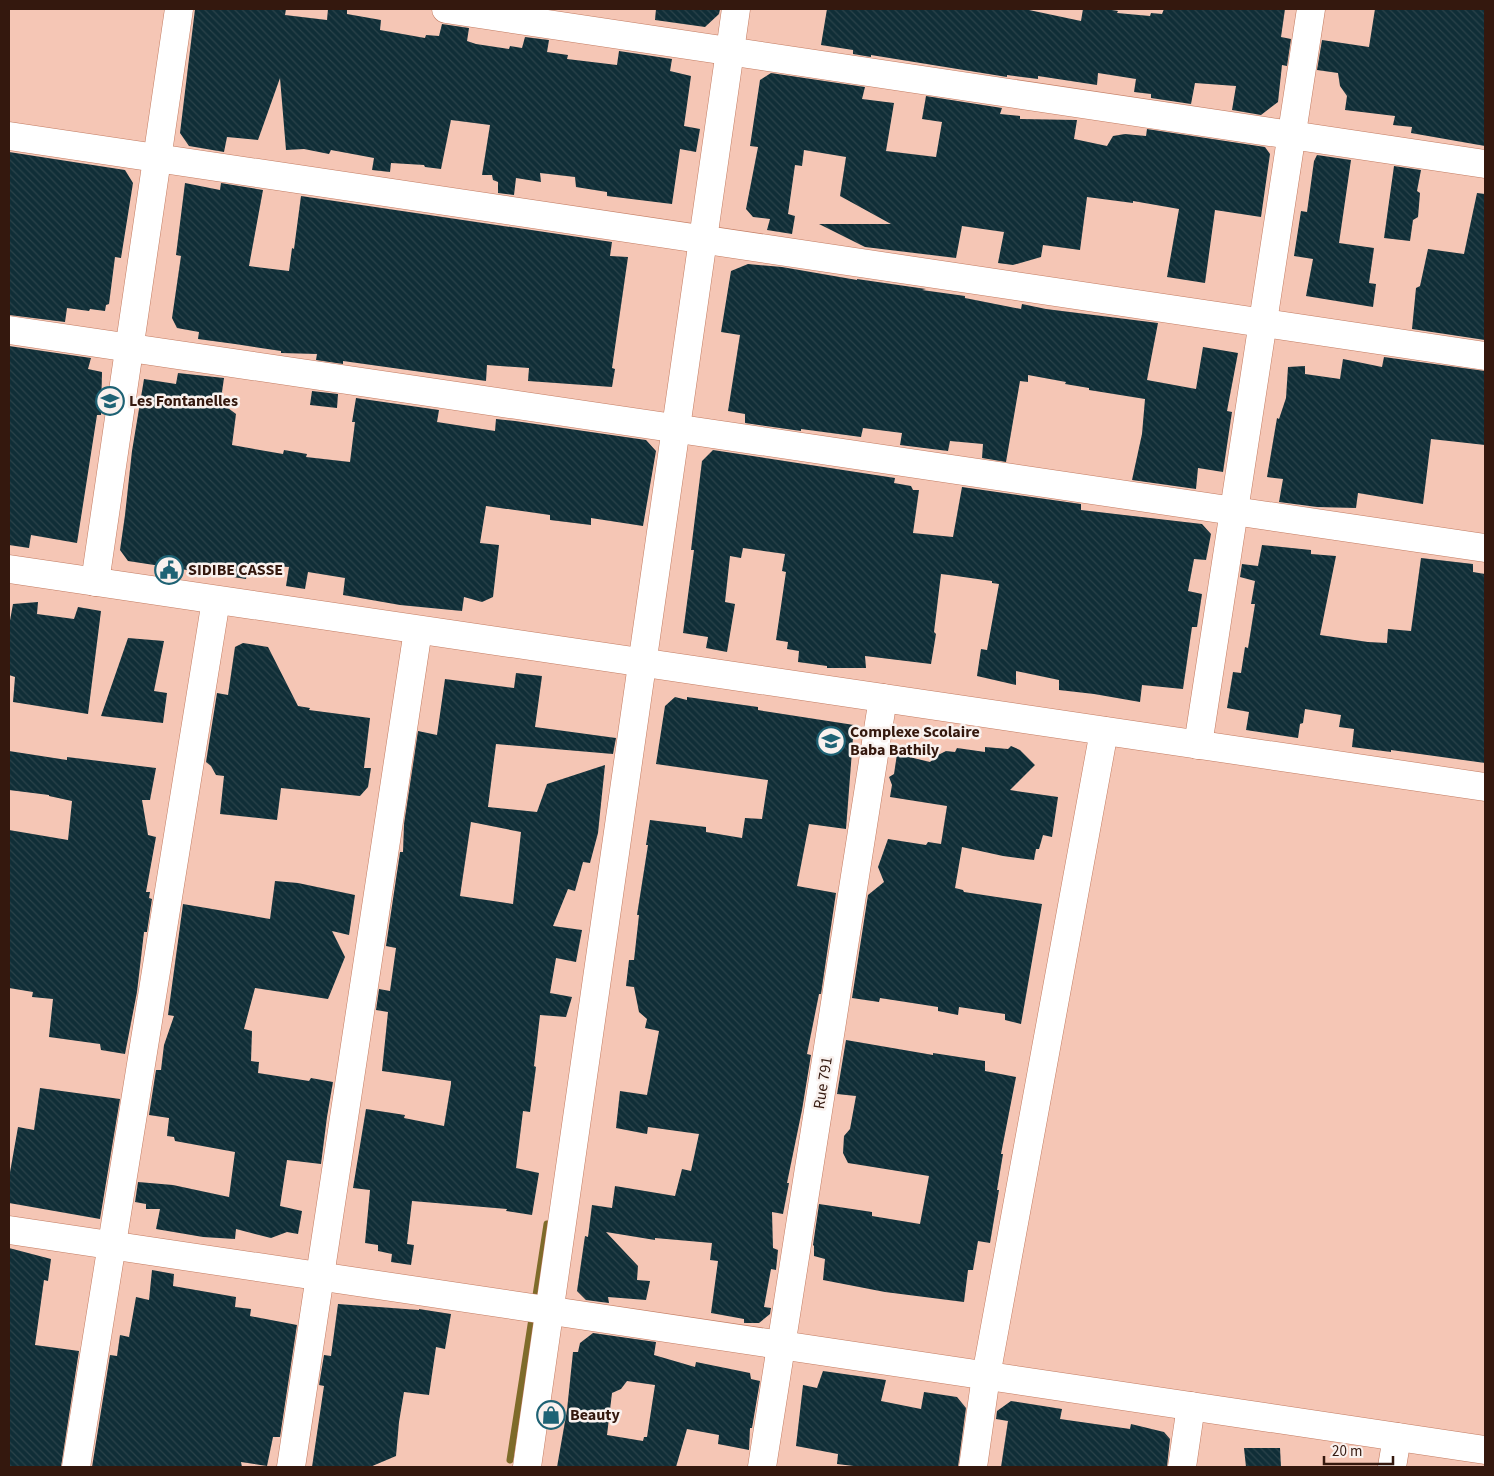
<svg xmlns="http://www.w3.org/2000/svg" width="1494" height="1476" viewBox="0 0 1494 1476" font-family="'Source Sans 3',sans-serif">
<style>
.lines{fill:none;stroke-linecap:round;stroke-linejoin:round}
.stream{stroke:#7e6b2a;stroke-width:7}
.building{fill:url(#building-back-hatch);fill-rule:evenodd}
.minor-casing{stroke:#c27b61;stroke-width:29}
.minor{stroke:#fff;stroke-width:28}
.labels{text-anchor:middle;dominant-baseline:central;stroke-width:5;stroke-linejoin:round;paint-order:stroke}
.poi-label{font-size:16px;font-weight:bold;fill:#34180e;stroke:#f9f1ee;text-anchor:start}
.street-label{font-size:16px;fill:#34180e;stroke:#f9f1ee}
</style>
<defs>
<pattern id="building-back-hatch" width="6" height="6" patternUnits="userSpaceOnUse" patternTransform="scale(1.25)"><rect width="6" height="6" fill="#102e37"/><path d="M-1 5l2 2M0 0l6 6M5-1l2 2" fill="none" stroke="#2b434a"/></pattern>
</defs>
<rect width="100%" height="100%" fill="#f5c6b5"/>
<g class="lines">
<g class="stream">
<polyline points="535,1302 547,1224"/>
<polyline points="510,1460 533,1312"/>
</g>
</g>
<g class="building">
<polygon points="195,9 286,9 285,15 327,20 328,9 347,9 347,14 381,20 380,30 425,38 426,35 439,36 442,24 469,28 467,41 476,44 509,49 510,46 522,48 525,37 549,40 547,52 568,55 567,59 617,65 619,51 672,59 670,71 691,76 684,126 700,129 696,152 680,149 672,204 607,196 607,192 576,187 575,177 540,173 541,182 516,178 514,195 498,193 498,182 493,180 492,175 482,175 490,125 451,120 441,169 425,167 424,165 391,163 390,172 372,170 374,158 331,150 329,154 304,149 286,150 280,78 258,140 227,137 224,152 189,146 180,133"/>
<polygon points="656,9 720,9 719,14 705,27 655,20"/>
<polygon points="827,9 1029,9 1029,10 1081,21 1083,9 1106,9 1118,11 1117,13 1150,16 1151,13 1162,14 1164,9 1285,9 1281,37 1291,39 1287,66 1282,65 1278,102 1261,115 1232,110 1236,86 1195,83 1191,104 1151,98 1151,94 1134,92 1136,79 1098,73 1097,85 1038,76 1038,79 1007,75 1007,77 871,55 871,57 853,54 853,50 821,45"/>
<polygon points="1375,9 1485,9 1485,146 1411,133 1412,127 1393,125 1395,116 1345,110 1347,96 1340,86 1338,73 1317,70 1322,40 1369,47"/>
<polygon points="771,73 865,87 862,99 894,103 886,151 936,157 942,122 922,119 926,96 1002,108 1000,114 1020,116 1020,119 1077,120 1074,139 1107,146 1113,136 1125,134 1146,136 1147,129 1265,147 1270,154 1261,217 1215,210 1205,283 1167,277 1179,209 1133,201 1133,203 1087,197 1080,250 1043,245 1041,257 1013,265 998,263 1004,232 962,226 956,258 865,247 819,224 891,224 840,196 846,157 804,150 802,166 795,165 788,214 795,216 792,234 767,230 770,219 753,217 746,209 758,147 750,146 760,80"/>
<polygon points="9,152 125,170 133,183 121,258 115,257 109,304 106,305 105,311 90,309 89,311 67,308 65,322 9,315"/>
<polygon points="1317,155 1351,160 1339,243 1374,248 1369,283 1376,284 1373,307 1306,296 1313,259 1294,256 1301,211 1307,212 1314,161"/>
<polygon points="1394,166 1421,170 1417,191 1420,193 1418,217 1413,220 1410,241 1384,238"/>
<polygon points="185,183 220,190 221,183 263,190 249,266 289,271 292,248 294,249 301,196 612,242 610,256 628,257 612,368 615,369 612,387 528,381 529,368 487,365 486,381 343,361 343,364 316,360 317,354 281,353 281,351 235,344 198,339 199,332 177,328 172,318 181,256 176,255"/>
<polygon points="1477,193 1485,194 1485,340 1412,329 1416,288 1420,286 1428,249 1464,254"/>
<polygon points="748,264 782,267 857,280 857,279 926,289 922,290 965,296 965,298 1021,309 1022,304 1046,309 1158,323 1147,380 1196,389 1203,347 1238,353 1227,411 1232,412 1223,472 1198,468 1196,489 1132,480 1142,434 1145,399 1089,390 1089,388 1065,384 1066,382 1028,375 1028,382 1020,381 1006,462 982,458 983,444 950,441 948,451 900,445 902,433 863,428 861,437 801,429 801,431 745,423 745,414 728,411 740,335 721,332 731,271"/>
<polygon points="9,346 91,358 88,369 102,372 101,415 97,415 77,543 31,535 29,548 9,545"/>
<polygon points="1384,357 1485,371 1485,445 1431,439 1423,504 1358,493 1356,508 1317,507 1279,502 1283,479 1267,477 1277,418 1279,419 1286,398 1288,367 1305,366 1305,374 1340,379 1343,359 1382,367"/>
<polygon points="178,373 224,378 222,392 228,408 236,414 232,445 283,454 284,450 307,454 306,457 350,462 355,422 352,422 356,398 439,410 437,422 495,431 496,419 515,421 646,440 656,451 643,526 591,518 591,525 550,520 550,515 486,506 480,543 499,545 493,597 482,602 464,597 462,611 400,605 343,595 345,578 308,572 305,589 286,586 289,567 248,564 246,579 128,561 120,550 125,515 132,451 144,379 176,384"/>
<polygon points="312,391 338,394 337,408 310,405"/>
<polygon points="713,450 895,478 894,483 911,486 913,490 919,490 913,533 953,537 962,487 1081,504 1081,510 1202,524 1211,534 1206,560 1194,559 1188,591 1202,594 1197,627 1192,627 1183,689 1142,685 1140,702 1094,694 1059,690 1059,680 1016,671 1016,685 977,676 981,649 987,650 999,584 992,583 992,581 949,575 941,574 934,632 936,634 931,664 865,656 866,668 827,668 827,666 798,662 799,651 787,649 788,642 776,640 786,572 782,571 785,554 743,548 741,558 730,556 725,602 735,604 727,652 706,648 708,637 683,633 694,550 691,550 702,461"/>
<polygon points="1262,545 1311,550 1311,554 1336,556 1320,635 1368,642 1387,643 1388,629 1411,631 1421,558 1473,564 1473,572 1485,574 1485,763 1391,750 1391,752 1352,747 1354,729 1339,727 1341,715 1305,709 1303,723 1300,724 1298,738 1246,730 1249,712 1227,708 1233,672 1241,673 1245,647 1248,648 1255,604 1251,604 1255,581 1240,577 1242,564 1258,566"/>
<polygon points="38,602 37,614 74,619 78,607 101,611 88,714 13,702 15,677 9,675 9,626 13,604"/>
<polygon points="128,638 164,641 154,691 167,693 163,723 101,716"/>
<polygon points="243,643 268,647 298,706 310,708 309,710 370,718 364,768 371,768 368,787 360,796 281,788 277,820 220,814 224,776 216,775 211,766 206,762 217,693 228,695 235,647"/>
<path d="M516,673L542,676L535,727L616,738L613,754L496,744L488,807L537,812L547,784L605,765L598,833L590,863L583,862L575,891L568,889L553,926L582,930L576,962L556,958L550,993L572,997L566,1017L540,1015L534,1066L536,1067L530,1112L523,1111L516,1168L539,1173L532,1215L506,1211L507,1209L412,1201L407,1244L414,1245L411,1265L391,1262L392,1254L378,1251V1245L365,1243L370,1190L353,1188L366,1109L405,1115L404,1118L444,1126L451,1084V1081L382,1071L388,1012L376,1010L379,989L390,991L396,948L386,946L400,852H403L404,824L418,731L437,735L445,679L514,688ZM471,822L521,832L513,904L460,896Z"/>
<polygon points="675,697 687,700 687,697 758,707 758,710 854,725 846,829 809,824 797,886 836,893 821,994 819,994 807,1054 811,1055 802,1110 787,1183 789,1183 783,1214 772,1212 773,1248 778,1250 776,1270 771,1269 764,1307 771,1308 770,1314 759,1323 744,1323 744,1319 711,1313 718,1261 710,1260 712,1243 655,1238 655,1240 606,1232 638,1266 637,1280 650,1281 646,1300 608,1297 609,1303 601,1302 586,1300 577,1291 585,1236 588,1237 592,1205 612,1208 615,1186 675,1196 682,1169 691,1171 699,1134 648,1127 647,1134 616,1128 620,1091 647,1095 659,1031 645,1028 647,1019 639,1012 634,987 626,986 629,960 634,960 639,915 637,915 648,845 646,845 650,820 706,827 706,832 742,838 745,818 762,819 768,780 656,764 665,706"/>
<polygon points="1011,746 1020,750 1035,765 1010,790 1058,797 1052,837 1043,835 1039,849 1036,849 1034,860 1003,856 962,847 955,888 963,890 964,892 1042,904 1021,1024 1005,1020 1005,1014 959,1007 958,1015 938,1011 938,1007 880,998 879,1002 852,998 868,895 884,882 878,867 888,839 926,845 928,842 941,844 947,806 890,797 892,785 889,777 894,774 897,754 930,762 936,756 946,751 955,752 957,748 985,752 985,747 1008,749"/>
<polygon points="9,751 67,760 67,757 156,768 150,800 142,800 148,835 156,837 146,892 150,892 149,898 152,899 147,932 144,932 137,992 125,1054 101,1050 100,1044 49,1037 53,999 32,997 33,992 9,988 9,830 68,840 72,801 49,796 49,795 9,790"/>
<polygon points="275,881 298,883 355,895 349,935 332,931 345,957 328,999 255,988 244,1029 252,1031 251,1061 259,1062 258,1073 309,1081 311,1078 333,1082 327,1117 321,1164 287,1160 280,1206 302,1211 298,1234 287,1232 271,1238 236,1229 235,1239 203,1237 156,1229 160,1209 146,1209 146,1204 135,1202 138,1182 173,1185 229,1197 235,1152 175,1141 174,1137 167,1136 169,1118 149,1115 156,1070 161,1070 164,1045 174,1016 168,1015 183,904 270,919"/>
<polygon points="846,1040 933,1055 933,1053 985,1061 985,1071 1016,1077 1001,1154 1003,1154 997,1190 999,1190 990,1243 978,1241 973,1270 968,1270 964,1302 885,1292 823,1280 825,1259 814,1256 814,1246 813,1245 819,1204 872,1212 872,1216 920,1224 929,1176 848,1163 843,1153 844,1136 850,1129 856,1096 837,1094"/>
<polygon points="40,1088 120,1099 100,1219 9,1203 9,1178 18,1127 34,1130"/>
<polygon points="9,1248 51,1259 48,1281 44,1280 35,1345 79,1351 61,1467 9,1467"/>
<polygon points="152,1270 174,1274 173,1286 236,1297 235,1307 251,1309 250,1316 297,1325 280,1437 273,1437 267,1466 241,1462 242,1467 92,1467 110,1355 117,1356 120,1335 129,1337 136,1297 149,1300"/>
<polygon points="338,1304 419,1310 419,1309 451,1314 445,1349 436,1347 429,1395 404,1392 399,1422 396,1456 370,1467 312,1467 324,1386 319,1385 324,1355 331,1356"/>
<path d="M593,1333L656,1342L654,1355L695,1367L696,1362L750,1373L751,1379L760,1381L752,1428H750L749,1450L718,1444L719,1435L687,1429L676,1467H557L567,1410L573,1352H578L580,1343ZM627,1381L655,1385L647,1437H644L643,1441L607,1435L612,1393L621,1389Z"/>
<polygon points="823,1371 886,1380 881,1401 921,1409 924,1392 957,1397 966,1408 958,1467 862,1467 837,1464 838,1454 796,1446 803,1385 817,1388"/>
<polygon points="1011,1401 1062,1409 1060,1419 1130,1429 1131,1424 1164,1432 1170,1439 1167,1467 1001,1467 1008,1421 996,1419 997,1411"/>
<polygon points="1244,1448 1280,1448 1281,1467 1246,1467"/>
</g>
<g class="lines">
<defs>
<g id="minor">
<polyline points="446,9 1485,164"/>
<polyline points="9,136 1485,356"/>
<polyline points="9,330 1485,548"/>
<polyline points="9,569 1485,787"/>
<polyline points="95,582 179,9"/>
<polyline points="1198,745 1311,9"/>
<polyline points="9,1230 1485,1450"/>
<polyline points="76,1467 216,600"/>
<polyline points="291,1467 418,630"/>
<polyline points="527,1467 736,9"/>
<polyline points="762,1467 883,698"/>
<polyline points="973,1467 986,1376 1104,731"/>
<polyline points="1182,1467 1191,1406"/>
<polyline points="1392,1467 1397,1437"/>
</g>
</defs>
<use href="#minor" class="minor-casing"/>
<use href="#minor" class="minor"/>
</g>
<defs>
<symbol id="school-ring" viewBox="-11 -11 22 22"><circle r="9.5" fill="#f9f1ee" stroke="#1e6274" stroke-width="1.5"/><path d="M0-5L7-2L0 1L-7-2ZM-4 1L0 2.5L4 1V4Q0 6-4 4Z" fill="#1e6274"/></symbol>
<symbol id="civic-ring" viewBox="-11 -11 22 22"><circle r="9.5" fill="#f9f1ee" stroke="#1e6274" stroke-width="1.5"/><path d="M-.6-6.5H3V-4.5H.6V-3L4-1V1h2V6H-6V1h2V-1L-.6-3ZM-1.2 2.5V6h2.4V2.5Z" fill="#1e6274"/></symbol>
<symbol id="shop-ring" viewBox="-11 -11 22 22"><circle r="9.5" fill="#f9f1ee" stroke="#1e6274" stroke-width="1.5"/><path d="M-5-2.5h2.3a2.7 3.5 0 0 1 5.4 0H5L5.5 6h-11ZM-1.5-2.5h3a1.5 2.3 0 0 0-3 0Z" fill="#1e6274"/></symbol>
</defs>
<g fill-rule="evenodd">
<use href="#school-ring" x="94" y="385" width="32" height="32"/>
<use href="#civic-ring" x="153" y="554" width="32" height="32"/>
<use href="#school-ring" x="815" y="725" width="32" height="32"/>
<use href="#shop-ring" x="535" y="1399" width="32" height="32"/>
</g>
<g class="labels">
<g class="poi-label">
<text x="129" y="401">Les Fontanelles</text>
<text x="188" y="570">SIDIBE CASSE</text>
<text x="850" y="732">Complexe Scolaire<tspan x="850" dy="18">Baba Bathily</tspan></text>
<text x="570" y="1415">Beauty</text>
</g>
<g class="street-label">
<text transform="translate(823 1083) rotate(-81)">Rue 791</text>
</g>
</g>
<rect width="1494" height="1476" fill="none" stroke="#34180e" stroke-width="20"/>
<path d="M1324 1456v8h69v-8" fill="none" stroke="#34180e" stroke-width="2.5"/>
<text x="1332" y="1456" font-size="15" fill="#34180e" stroke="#f9f1ee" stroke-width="4" paint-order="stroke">20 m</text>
</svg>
